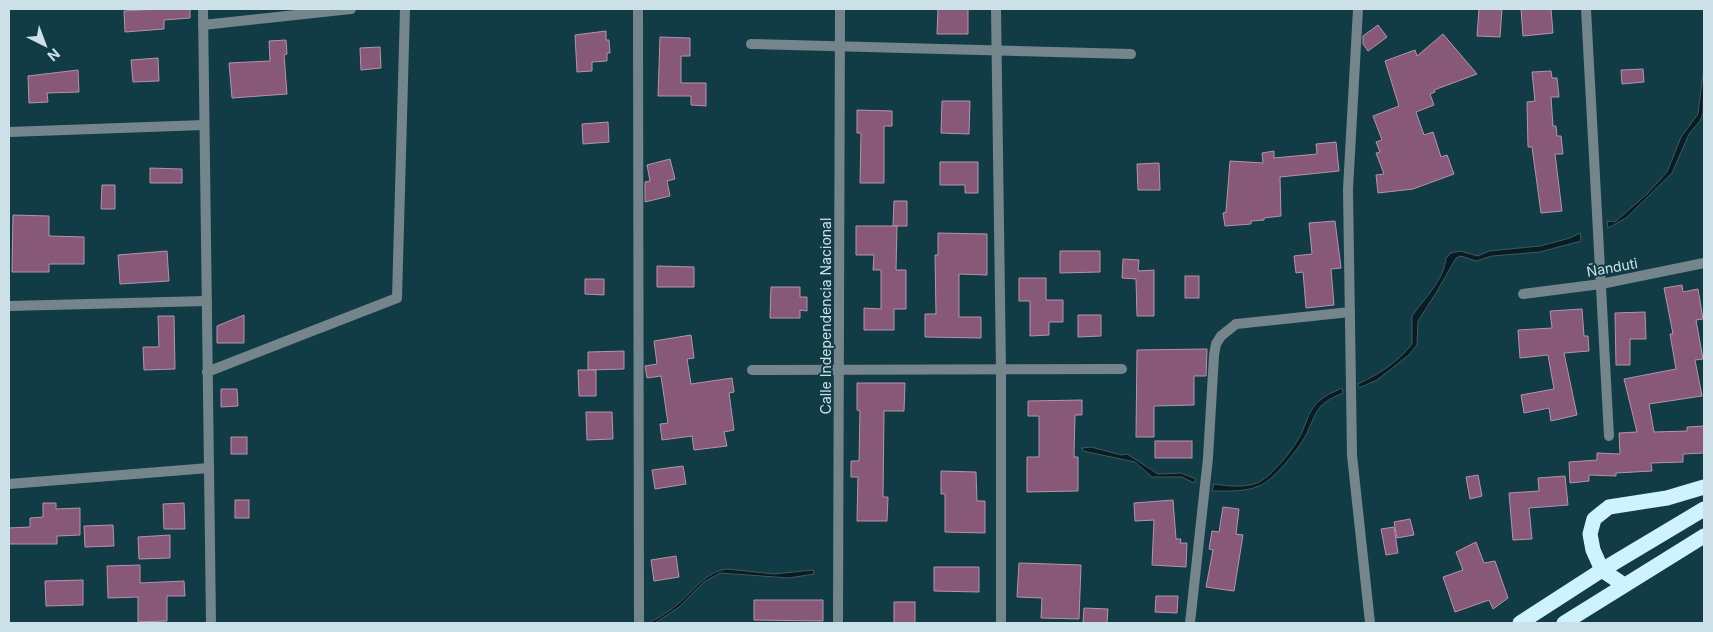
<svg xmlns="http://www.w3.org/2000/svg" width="1713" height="632" viewBox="0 0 1713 632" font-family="Inter,sans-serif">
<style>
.water{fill:#071d23;stroke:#42585e}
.building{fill:#875878;stroke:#b594a9}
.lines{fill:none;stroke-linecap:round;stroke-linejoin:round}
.street{stroke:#74868b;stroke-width:10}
.highway{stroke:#cff3fe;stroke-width:15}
.labels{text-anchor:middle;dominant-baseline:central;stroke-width:4;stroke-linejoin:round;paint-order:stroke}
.street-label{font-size:14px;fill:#cbe1e7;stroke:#113c46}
</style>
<rect width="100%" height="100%" fill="#113c46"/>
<g class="water">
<polygon points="1704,66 1703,113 1700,121 1689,134 1672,173 1626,218 1608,228 1607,221 1615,222 1647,194 1667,172 1681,137 1698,114"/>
<path d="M1580,233L1581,241L1540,252L1492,256L1476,261L1461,256L1456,258L1436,293L1418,321L1417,345L1409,355L1377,380L1359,388L1358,384C1379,374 1398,362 1412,344V316C1424,299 1444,280 1446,258L1451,253L1460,251L1478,256L1489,251L1540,246L1570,238Z"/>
<path d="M1342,388L1343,393C1315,405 1318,410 1306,435C1299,449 1273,481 1259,486C1245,492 1227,491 1212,491L1214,484C1228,486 1244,488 1257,483C1271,478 1296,446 1302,432C1307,421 1309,410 1319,401C1325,395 1334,392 1342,388Z"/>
<polygon points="1091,447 1121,455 1127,454 1158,474 1181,473 1196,479 1194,483 1182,477 1152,477 1135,462 1083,451 1082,448"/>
<path d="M727,569L774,574L813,570L814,574L789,578L720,573L704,582L679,607L655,623H649C660,617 670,611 679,603C695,590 705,572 727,569Z"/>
</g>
<g class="building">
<polygon points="156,9 190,9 190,18 164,20 164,29 125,32 124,11"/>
<polygon points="938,9 968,9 968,34 937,34"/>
<polygon points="1479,9 1502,9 1500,37 1477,36"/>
<polygon points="1521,9 1551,9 1553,33 1523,36"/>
<polygon points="1378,25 1387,37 1368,51 1363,44 1363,36"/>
<polygon points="606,31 606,40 609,40 610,53 607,53 607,61 592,62 592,71 577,72 575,35"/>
<polygon points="1443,34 1477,74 1434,90 1435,92 1430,94 1434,105 1416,112 1424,135 1433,132 1441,157 1447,155 1454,174 1413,189 1378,193 1376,175 1384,174 1376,153 1380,152 1376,142 1382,140 1373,116 1399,106 1385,61 1415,50 1417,56"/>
<polygon points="660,37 690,38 690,56 681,56 681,83 706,83 706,106 691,105 691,96 658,96"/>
<polygon points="286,40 287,54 284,55 287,94 232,98 229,63 270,61 269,41"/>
<polygon points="380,47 381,68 361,70 360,48"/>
<polygon points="158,58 159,81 133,82 131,60"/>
<polygon points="1643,69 1644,82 1622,84 1621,70"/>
<polygon points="78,70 79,92 47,93 48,102 29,103 28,76"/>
<polygon points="1551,71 1552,78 1557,78 1559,97 1551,97 1553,126 1556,126 1557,136 1561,136 1563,154 1555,154 1562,211 1541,213 1532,147 1528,147 1527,102 1535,101 1532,72"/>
<polygon points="942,101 970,101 969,134 941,133"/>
<polygon points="857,110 892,111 892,126 884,126 884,183 860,183 861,133 857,133"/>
<polygon points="608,122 609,142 583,144 582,124"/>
<polygon points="1336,142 1339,171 1280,177 1281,216 1264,218 1264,220 1251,221 1251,224 1225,226 1223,213 1226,212 1230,161 1263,163 1262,153 1274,151 1274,158 1317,154 1316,144"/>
<polygon points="670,159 675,179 667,181 670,196 645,202 645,182 650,181 647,165"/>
<polygon points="940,162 978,162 978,193 965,193 965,185 940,185"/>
<polygon points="1159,163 1160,190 1138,190 1137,164"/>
<polygon points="150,168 182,169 182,183 150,183"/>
<polygon points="102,185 115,185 115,209 101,209"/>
<polygon points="894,201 907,201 907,226 893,226"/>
<polygon points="13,215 49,216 49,236 84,237 84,264 49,264 49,272 12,272"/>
<polygon points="1335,221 1341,268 1331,269 1334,305 1306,308 1303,272 1296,273 1294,256 1312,254 1309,223"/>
<polygon points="856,226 897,226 896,270 906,270 906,309 894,309 894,330 864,330 864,308 881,309 881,270 873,270 874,255 856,255"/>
<polygon points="938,233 987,234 987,275 959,274 959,317 981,317 981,338 925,337 925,314 936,314 935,255 938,255"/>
<polygon points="167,251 169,281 120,284 118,255"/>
<polygon points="1060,251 1100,251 1100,272 1060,273"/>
<polygon points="1123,259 1139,260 1138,271 1154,270 1154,316 1137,316 1136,279 1122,278"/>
<polygon points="657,266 694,267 694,287 657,287"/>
<rect x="1185" y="276" width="14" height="22"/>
<polygon points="1019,278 1046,278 1046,300 1063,300 1063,322 1049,322 1049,335 1030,336 1030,301 1019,301"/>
<polygon points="585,279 604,279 604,295 585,294"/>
<polygon points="1682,285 1683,292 1698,289 1703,319 1696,320 1703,359 1695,360 1702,396 1649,404 1654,432 1687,431 1687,427 1704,426 1704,453 1683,454 1683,462 1651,463 1652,471 1616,473 1616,476 1589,475 1589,481 1570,483 1569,462 1597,460 1597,453 1620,454 1619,433 1637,432 1624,379 1676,369 1670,334 1673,334 1664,288"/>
<polygon points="771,287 800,287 800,297 807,297 807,311 800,310 800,318 770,318"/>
<polygon points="1582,309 1584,336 1588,336 1589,351 1564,353 1577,415 1551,421 1549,408 1524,413 1521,395 1554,389 1548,355 1520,358 1518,330 1552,328 1550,311"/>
<polygon points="1645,312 1646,339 1630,339 1630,365 1616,365 1615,313"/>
<polygon points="244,315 244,343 217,343 217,326"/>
<polygon points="1078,315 1101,315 1101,336 1078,337"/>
<polygon points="158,316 174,316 175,369 144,370 143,347 159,347"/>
<polygon points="691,335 694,358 687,359 691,384 732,378 734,392 729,393 734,430 724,432 727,446 694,450 692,436 662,440 660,424 668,423 661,376 647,378 645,366 657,364 654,341"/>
<polygon points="1207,349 1206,376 1194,376 1194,405 1154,406 1154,437 1136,437 1137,350"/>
<polygon points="624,351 624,369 588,370 588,352"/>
<polygon points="578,370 596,370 596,396 579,396"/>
<polygon points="857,383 905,383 904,411 884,411 883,497 888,497 887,521 857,521 858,477 851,477 851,461 859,461 860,411 857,410"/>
<polygon points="221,389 237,389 238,406 221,407"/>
<polygon points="1082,400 1082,415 1075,415 1074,457 1078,457 1078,491 1027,492 1027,457 1039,457 1039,416 1028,416 1028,401"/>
<polygon points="586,412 612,412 613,439 587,440"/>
<rect x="231" y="437" width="16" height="17"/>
<rect x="1155" y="441" width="37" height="17"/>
<polygon points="683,466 686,484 655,489 652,470"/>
<polygon points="941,471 976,472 977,501 985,501 985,533 945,532 945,494 941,494"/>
<polygon points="1478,475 1482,496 1470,499 1466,477"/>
<polygon points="1565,476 1568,505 1529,508 1532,539 1513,540 1509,493 1539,491 1538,478"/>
<rect x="235" y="500" width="14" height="18"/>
<polygon points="1173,500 1176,539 1181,539 1180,543 1187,543 1186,567 1152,565 1154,520 1135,521 1134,503"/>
<polygon points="43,503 56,503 56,509 80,508 80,535 57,536 57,544 9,544 9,528 30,527 30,518 43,517"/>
<polygon points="184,503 185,529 164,529 163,504"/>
<polygon points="1223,507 1239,509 1236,534 1243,535 1234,591 1206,587 1213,550 1209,549 1212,531 1219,532"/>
<polygon points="1410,519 1414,535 1397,538 1394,522"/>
<polygon points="113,525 114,546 85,547 84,526"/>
<polygon points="1394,527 1398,553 1386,555 1381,529"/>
<polygon points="170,535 170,558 139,559 138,537"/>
<polygon points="1476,542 1484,563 1495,561 1508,598 1493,609 1489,600 1455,612 1443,577 1463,570 1456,552"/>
<polygon points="676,556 679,577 654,581 651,560"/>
<polygon points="1019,563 1081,565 1079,619 1041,618 1042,598 1017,597"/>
<polygon points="140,565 140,583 184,581 185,596 167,596 167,621 138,622 138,597 108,598 107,566"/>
<polygon points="934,567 979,567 979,592 934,591"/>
<polygon points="83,580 83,605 46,606 45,581"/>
<polygon points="1156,596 1178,596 1177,613 1155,612"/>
<polygon points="754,600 823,600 823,621 754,620"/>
<rect x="894" y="602" width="21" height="21"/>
<polygon points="1084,608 1108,609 1107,623 1083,623"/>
</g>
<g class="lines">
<g class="street">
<polyline points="203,9 211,623"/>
<polyline points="638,9 639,623"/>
<polyline points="996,9 1001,370 1001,623"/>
<polyline points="1358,9 1348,189 1352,455 1370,623"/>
<polyline points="1586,9 1609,436"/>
<polyline points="203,25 351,9"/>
<polyline points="751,44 1131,54"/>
<polyline points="9,132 204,125"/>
<polyline points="1523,294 1601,284 1704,263"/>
<polyline points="9,306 207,301"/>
<polyline points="752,370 1122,369"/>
<polyline points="207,372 397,298 405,9"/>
<polyline points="9,484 209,468"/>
<polyline points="838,623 840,9"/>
<polyline points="1190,623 1208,458 1214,355 1216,344 1221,336 1236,324 1350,312"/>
</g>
<g class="highway">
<polyline points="1624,585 1602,570 1593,550 1590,534 1594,519 1609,507 1667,498 1704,487"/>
<polyline points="1520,623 1602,570 1704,509"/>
<polyline points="1564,623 1704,536"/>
</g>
</g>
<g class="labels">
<g class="street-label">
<text transform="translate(1612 267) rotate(-10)">Ñanduti</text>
<text transform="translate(825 316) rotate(-90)">Calle Independencia Nacional</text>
</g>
</g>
<rect width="1713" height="632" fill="none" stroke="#cbe1e7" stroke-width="20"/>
<g transform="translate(45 45) rotate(138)" stroke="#113c46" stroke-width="4" paint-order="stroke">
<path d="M0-4L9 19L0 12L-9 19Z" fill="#cbe1e7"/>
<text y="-8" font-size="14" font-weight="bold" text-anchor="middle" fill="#cbe1e7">N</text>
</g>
</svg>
